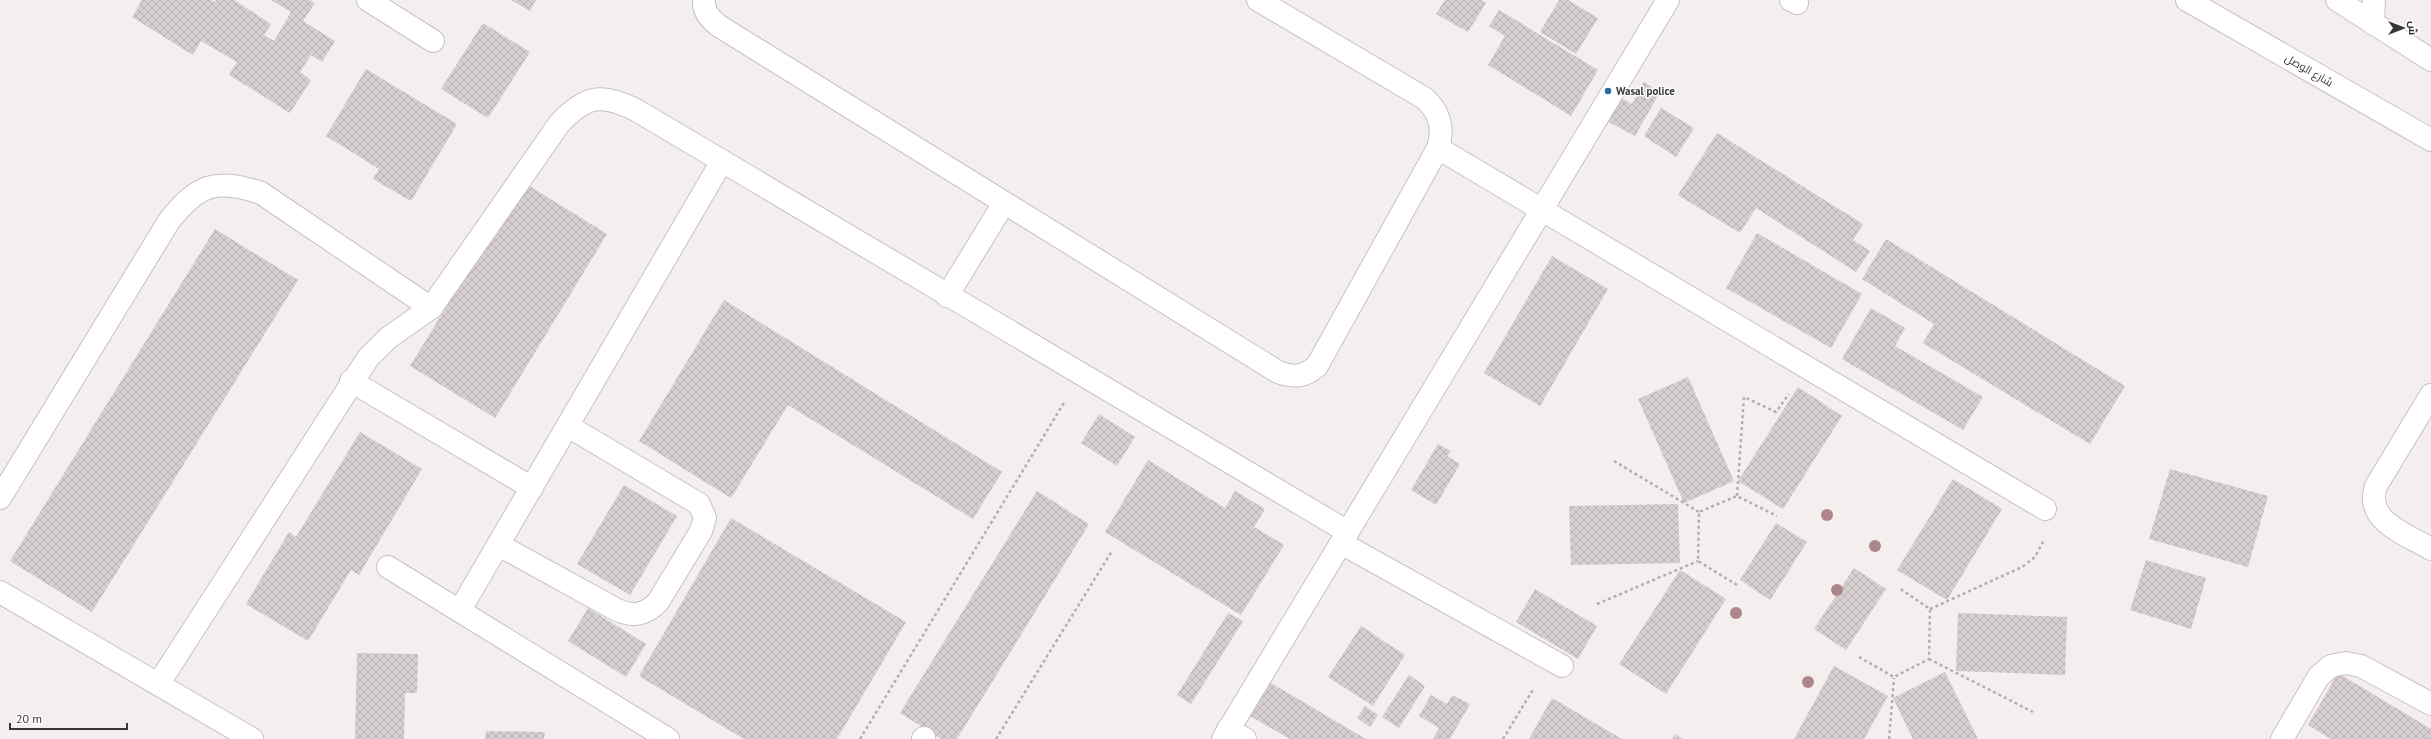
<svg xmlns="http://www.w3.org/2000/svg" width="2431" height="739" viewBox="0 0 2431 739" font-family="'PT Sans',Cairo,sans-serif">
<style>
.building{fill:url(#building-cross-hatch)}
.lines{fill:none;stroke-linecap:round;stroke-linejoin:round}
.service-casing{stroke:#c8c1c1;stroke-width:24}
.minor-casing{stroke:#c8c1c1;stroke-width:24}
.primary-casing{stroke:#c8c1c1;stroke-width:24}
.path{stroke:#b3aeae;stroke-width:2.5;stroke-dasharray:3 3;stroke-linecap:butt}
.service{stroke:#fff;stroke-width:22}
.minor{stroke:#fff;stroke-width:22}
.primary{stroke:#fff;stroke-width:22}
.tree{fill:#ad858a}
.poi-dot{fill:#2c6aa1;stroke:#fefdfd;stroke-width:1.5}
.labels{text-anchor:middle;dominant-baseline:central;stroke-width:3;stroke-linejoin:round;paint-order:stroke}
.street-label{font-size:11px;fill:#393636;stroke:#fefdfd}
.poi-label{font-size:11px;font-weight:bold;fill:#393636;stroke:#fefdfd;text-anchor:start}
</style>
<defs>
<pattern id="building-cross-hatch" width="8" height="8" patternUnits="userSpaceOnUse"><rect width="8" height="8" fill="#d7cfcf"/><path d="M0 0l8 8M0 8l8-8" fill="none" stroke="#b9b2b2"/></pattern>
</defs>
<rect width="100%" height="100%" fill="#f5eeee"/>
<g class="building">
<polygon points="142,0 211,0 215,2 216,0 234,0 271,24 264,35 274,41 291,12 271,0 310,0 315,3 303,21 335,41 322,62 311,55 300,72 311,80 290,113 229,75 237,62 201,41 193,55 132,17"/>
<polygon points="511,0 536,0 530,11"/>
<polygon points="1445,0 1481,0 1486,3 1468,32 1436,14"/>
<polygon points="1559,0 1568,0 1598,18 1576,54 1540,32"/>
<polygon points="1499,10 1598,70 1571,116 1488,65 1505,36 1489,26"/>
<polygon points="483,23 530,52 488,118 441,89"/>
<polygon points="366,69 457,124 411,201 373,179 379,169 326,136"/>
<polygon points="1644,82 1660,92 1635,136 1605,120 1618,96 1632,104"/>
<polygon points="1661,108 1694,128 1676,157 1644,136"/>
<polygon points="1717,133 1863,224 1853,240 1870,251 1856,272 1756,208 1740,233 1678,195"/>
<polygon points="523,182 607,234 495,418 410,366"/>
<polygon points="215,229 298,280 92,612 10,561"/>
<polygon points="1757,233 1862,294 1831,348 1726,288"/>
<polygon points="1886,239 2125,386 2090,444 1923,343 1934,324 1862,279"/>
<polygon points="1552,256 1608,289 1540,406 1484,373"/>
<polygon points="724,300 1002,472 973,519 788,405 731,498 639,441"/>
<polygon points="1871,308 1905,328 1895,346 1983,397 1963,430 1842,359"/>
<polygon points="1688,377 1734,481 1684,503 1638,399"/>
<polygon points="1798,387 1842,416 1783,509 1738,481"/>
<polygon points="1099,414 1135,437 1117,466 1081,443"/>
<polygon points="360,432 422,469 359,575 351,570 308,641 246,604 289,532 296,537"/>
<polygon points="1438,444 1451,451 1447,456 1460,464 1436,505 1411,490"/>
<polygon points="1148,460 1225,508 1235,491 1265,509 1254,527 1284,545 1241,615 1105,532"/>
<polygon points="2170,469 2268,496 2248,567 2149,539"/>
<polygon points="1953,479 2002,509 1947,600 1897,570"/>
<polygon points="624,485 677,516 630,595 577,564"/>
<polygon points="1037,491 1089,524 957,739 941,739 900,713"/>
<polygon points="1678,504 1680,563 1571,565 1569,506"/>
<polygon points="731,518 906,622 837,739 744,739 639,676"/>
<polygon points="1776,523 1807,542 1770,600 1740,580"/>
<polygon points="2146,560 2206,578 2191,629 2130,610"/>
<polygon points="1854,568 1886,589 1846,650 1814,629"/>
<polygon points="1680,570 1726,599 1666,694 1619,664"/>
<polygon points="1535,589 1597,626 1578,659 1516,622"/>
<polygon points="588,608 646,644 626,677 568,641"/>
<polygon points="1228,613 1243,621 1191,704 1177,695"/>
<polygon points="1958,613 2067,617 2065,675 1956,671"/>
<polygon points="1361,626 1405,655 1373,706 1328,677"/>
<polygon points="357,653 418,654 417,693 405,693 404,739 355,739"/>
<polygon points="1834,666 1888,696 1864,739 1794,739"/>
<polygon points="1945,672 1978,739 1913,739 1893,698"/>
<polygon points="2338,673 2431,729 2431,739 2331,739 2308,725"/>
<polygon points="1409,675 1425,686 1399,728 1382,717"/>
<polygon points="1269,682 1366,739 1290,739 1250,716"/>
<polygon points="1431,695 1447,704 1452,695 1470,704 1450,739 1433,739 1439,728 1419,716"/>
<polygon points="1552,698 1622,739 1529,739"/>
<polygon points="1365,706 1378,715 1370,727 1357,718"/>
<polygon points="486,731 545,732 544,739 485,739"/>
<polygon points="1675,734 1683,739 1672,739"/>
</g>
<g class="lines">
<defs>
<g id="service">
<path d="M704,0C703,11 711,20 719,26L1278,372C1294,378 1304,377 1317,366L1438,148C1444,128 1440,112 1424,98L1258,0"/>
<polyline points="1791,0 1797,3"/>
<polyline points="2373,24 2374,0"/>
<polyline points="1438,148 2045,509"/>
<polyline points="947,296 1004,203"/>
<polyline points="351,381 532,488"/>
<path d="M2431,395L2376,486C2364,521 2406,534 2431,549"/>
<path d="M0,498L169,221C198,184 216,178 261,193L431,308"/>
<polyline points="1341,543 1562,666"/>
<path d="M499,545L617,610C634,617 645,615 658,602L701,531L705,518L699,504L568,426"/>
<polyline points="388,567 668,739"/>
<polyline points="0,592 252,739"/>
<polyline points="460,610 722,161"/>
<path d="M159,683L368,358L388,338L431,308L559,124C585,96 601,92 636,110L1348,532"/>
<polyline points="1228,729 1245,739"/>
<polyline points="923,739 924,738"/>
<polyline points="1223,739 1668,0"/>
<polyline points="2282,739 2319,676 2331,666 2346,663 2361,666 2431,704"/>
</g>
<polyline id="minor" points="368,0 433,41"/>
<g id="primary">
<polyline points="2187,0 2431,140"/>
<polyline points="2337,0 2431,60"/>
</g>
</defs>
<use href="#service" class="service-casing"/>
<use href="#minor" class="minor-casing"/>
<use href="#primary" class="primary-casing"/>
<g class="path">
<polyline points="1614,461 1699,512"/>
<polyline points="1737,496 1744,397 1776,412 1789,394"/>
<polyline points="1737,585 1698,561 1699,512 1737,496 1777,516"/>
<polyline points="1597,604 1698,561"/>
<polyline points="1930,609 2022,567 2035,557 2044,540"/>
<polyline points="1859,657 1894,677 1929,659 1930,609 1899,588"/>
<polyline points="1929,659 2033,712"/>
<polyline points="860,739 1065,401"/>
<polyline points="996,739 1112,551"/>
<polyline points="1503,739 1534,688"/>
<polyline points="1889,739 1894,678"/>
</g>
<use href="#service" class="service"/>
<use href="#minor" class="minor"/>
<use href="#primary" class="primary"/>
</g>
<g class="tree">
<circle cx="1827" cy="515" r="6"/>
<circle cx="1875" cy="546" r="6"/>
<circle cx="1837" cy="590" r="6"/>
<circle cx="1736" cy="613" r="6"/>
<circle cx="1808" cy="682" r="6"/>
</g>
<circle class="poi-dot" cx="1608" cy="91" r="4"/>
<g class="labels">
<g class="street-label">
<text transform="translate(2309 70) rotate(30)">شارع الوصل</text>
</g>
<g class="poi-label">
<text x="1616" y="91">Wasal police</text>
</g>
</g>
<g transform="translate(2403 28) rotate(90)" stroke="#fefdfd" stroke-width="3" paint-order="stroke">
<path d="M0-3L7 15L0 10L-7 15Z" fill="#393636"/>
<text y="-6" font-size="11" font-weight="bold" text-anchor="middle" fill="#393636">ش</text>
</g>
<path d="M10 723v6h117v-6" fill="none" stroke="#393636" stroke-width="2"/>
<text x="16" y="723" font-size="12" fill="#393636" stroke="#fefdfd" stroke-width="3" paint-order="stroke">20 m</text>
</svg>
